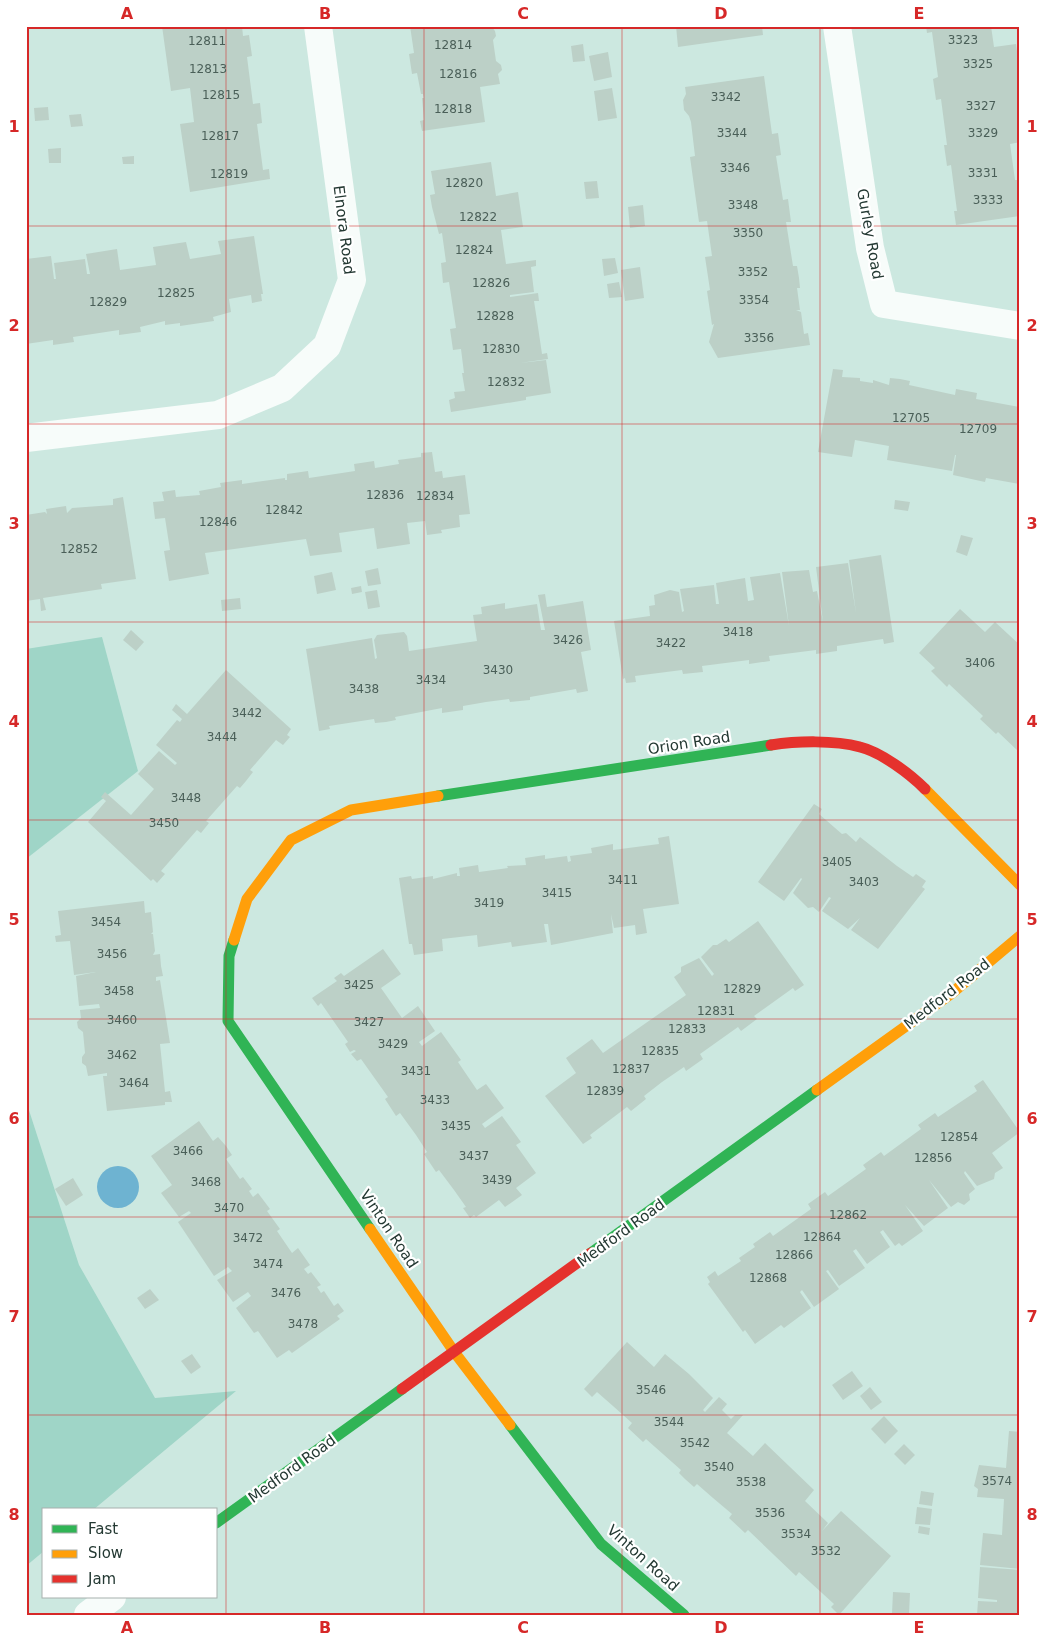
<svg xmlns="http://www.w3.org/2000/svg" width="1046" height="1641" viewBox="0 0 1046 1641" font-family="'DejaVu Sans',sans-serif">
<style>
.green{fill:#9fd5c7}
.water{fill:#6eb3d1}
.building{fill:#bcd0c7}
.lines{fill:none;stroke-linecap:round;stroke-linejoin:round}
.street{stroke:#f7fcfa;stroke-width:28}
.fast{stroke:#30b455;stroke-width:11}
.slow{stroke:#ff9f0a;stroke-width:11}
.jam{stroke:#e5322d;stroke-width:11}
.grid{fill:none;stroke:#d62828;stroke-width:1;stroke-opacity:0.55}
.labels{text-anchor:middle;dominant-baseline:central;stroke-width:4.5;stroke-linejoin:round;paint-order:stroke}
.number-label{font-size:12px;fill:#4a5f58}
.street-label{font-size:15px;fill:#243933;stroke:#fff}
.neatline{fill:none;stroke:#d62828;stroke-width:2}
.grid-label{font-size:16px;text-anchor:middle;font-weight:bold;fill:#d62828}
</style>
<rect width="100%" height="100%" fill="#cce8e0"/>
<g class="green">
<polygon points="102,637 138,771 26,859 26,649"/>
<polygon points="26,1101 79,1265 155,1398 236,1391 93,1510 44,1510 44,1551 26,1566"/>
</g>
<circle class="water" cx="118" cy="1187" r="21"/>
<g class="building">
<polygon points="162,26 242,26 243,36 249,35 252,56 247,57 253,104 260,103 262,123 257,124 263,170 269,169 270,179 190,192 180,124 194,122 190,88 171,91"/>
<polygon points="410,26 491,26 495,31 496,36 493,40 496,61 501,65 502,70 498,74 500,84 480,87 485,122 422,131 420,121 424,120 422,98 424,98 423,94 421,94 417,73 412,74 409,54 414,53"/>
<polygon points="676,26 762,26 763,35 678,47"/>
<polygon points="926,26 991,26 994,47 1016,44 1020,73 1020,142 1010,144 1015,180 1020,180 1020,216 956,225 954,211 957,211 951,165 947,166 944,145 947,145 941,99 936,100 933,79 938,77 932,32 927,33"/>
<polygon points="583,44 585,61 573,62 571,46"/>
<polygon points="608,52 612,77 594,81 589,56"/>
<polygon points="764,76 772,134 778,133 781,155 776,156 783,200 788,199 791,222 786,222 793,266 797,266 799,278 800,288 797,288 800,310 796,310 801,312 804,334 808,333 810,345 718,358 709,342 714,324 712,325 707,291 710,290 705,257 712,256 707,221 699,222 690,157 695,156 691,122 689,116 684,110 683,100 686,94 685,87"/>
<polygon points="612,88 617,118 598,121 594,91"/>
<polygon points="48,107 49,120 35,121 34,108"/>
<polygon points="81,114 83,126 71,127 69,115"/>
<polygon points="61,148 61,163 49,163 48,149"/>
<polygon points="134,156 134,164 123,164 122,157"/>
<polygon points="491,162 496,196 518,192 523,227 501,230 506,264 536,260 536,266 531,267 534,292 510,295 510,297 538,293 539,301 534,301 538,327 542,354 547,353 548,359 520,363 546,360 551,393 526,397 526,400 451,412 449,400 455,398 454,392 465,391 462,373 464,373 461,349 453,350 450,329 456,328 449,282 443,283 441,263 446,262 442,233 439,234 432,207 430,195 435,194 431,171"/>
<polygon points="597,181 599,198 586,199 584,182"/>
<polygon points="643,205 645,226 630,228 628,207"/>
<polygon points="254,236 263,294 261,294 262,301 252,303 251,295 229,299 231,312 213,317 214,321 180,326 180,323 165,325 165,321 140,327 141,332 119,335 119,330 73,337 74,342 53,345 53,340 26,344 26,259 51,256 54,279 56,279 54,263 85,259 87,274 90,274 86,254 117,249 120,270 156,265 153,247 186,242 190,259 221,254 218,241"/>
<polygon points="615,258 618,273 604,276 602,259"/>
<polygon points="640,267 644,298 625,301 621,270"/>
<polygon points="619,282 622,297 609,298 607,284"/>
<polygon points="833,369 843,370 842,377 860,378 860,381 873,383 873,380 889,385 890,378 900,379 910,381 909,385 955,395 956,389 977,393 976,399 1020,407 1020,484 986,478 985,482 953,475 956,455 955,455 952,471 887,460 889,446 855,440 852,457 818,452"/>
<polygon points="432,452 435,472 442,471 443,478 465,475 470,514 459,515 460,527 441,530 442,533 427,535 425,521 407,523 410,544 377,549 374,528 339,533 342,552 310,556 306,539 205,553 209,574 169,581 164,551 170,550 165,518 155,519 153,502 164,501 162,492 175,490 176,497 200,495 199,491 221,487 220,483 242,480 242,484 285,478 285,480 287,480 287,474 308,471 309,478 355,471 354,464 374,461 375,468 399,464 398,460 421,457 421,453"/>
<polygon points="123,497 136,579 101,584 102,589 43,598 46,610 41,611 40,599 26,601 26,515 45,512 47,514 46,509 66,506 67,513 72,508 113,505 113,499"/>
<polygon points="895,500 910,502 908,511 894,509"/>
<polygon points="961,535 973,538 967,556 956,552"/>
<polygon points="881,555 894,642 884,644 883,639 837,646 837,651 816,654 816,650 769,656 770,661 749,664 749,660 702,666 703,672 683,674 682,670 635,676 636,682 626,683 625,678 623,679 614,621 650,616 649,606 655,605 654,595 670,590 679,592 682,612 684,611 680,589 714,585 716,604 719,604 716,583 745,578 748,601 754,600 750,577 780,573 789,626 782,572 809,570 813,592 817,591 823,622 816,567 848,563 856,613 849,560"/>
<polygon points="378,568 381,584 368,586 365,571"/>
<polygon points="332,572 336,590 317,594 314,576"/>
<polygon points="361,586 362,592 352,594 351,588"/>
<polygon points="377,590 380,607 368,609 365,592"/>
<polygon points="545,594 547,607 583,601 591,650 581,652 588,691 577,693 576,689 530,697 530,700 510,702 509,699 486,702 463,706 463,710 442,713 442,708 395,717 396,720 386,722 375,723 374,719 329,726 330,729 319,731 306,649 372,638 375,659 377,658 374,640 377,635 404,632 407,636 409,651 477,641 473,615 482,614 481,607 505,603 505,609 537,604 541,630 545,630 538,595"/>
<polygon points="240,598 241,609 222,611 221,600"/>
<polygon points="960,609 985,632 995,622 1020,645 1020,753 998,732 996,734 980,719 983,716 949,684 947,687 931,671 935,668 919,653"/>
<polygon points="131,630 144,642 136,651 123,640"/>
<polygon points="226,670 291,729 287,735 290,737 283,745 276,740 250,770 253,772 246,781 240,788 237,786 206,821 209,823 201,833 197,830 161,871 165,874 157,883 153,879 151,881 88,822 106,801 101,797 105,792 131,815 154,789 138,774 159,751 175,765 177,763 156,745 177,720 180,722 182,719 172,710 176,704 187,714"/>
<polygon points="814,804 822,809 819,814 842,834 846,833 856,842 860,837 897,866 913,877 916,874 926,881 922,887 925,889 878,949 851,930 860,918 848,929 822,911 831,898 829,897 819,912 813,907 808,908 793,893 802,879 801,878 784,901 758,882"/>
<polygon points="669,836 679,904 643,909 647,933 636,935 635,925 614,928 611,914 613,933 551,945 548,924 544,924 547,942 512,947 511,942 478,947 477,935 442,939 443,951 414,955 412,944 409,944 399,878 411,876 412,879 433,876 433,879 457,873 457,876 460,876 459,868 478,865 479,872 501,869 508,868 507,866 526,865 525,858 545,855 545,859 567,856 568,862 571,861 570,856 592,853 591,848 613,844 613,850 659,844 658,838"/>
<polygon points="144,901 145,913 151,912 153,932 151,934 153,934 155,951 153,955 160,954 161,966 163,976 156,977 156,981 160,980 170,1043 160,1044 165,1092 170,1091 172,1102 165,1102 165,1105 107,1111 103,1076 107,1076 107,1073 88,1076 86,1066 82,1063 82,1057 85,1053 83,1032 78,1028 77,1022 81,1018 80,1010 100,1008 99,1004 79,1006 76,976 96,972 74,975 70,941 56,942 55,936 61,935 58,911"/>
<polygon points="758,921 804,985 795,991 793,988 754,1016 757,1019 741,1031 738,1027 700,1054 703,1059 686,1071 684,1067 662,1082 644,1096 646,1099 631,1111 627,1107 590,1135 592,1138 583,1144 545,1096 576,1073 566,1058 592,1039 603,1053 686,995 674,977 681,972 681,967 699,958 712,976 714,974 701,957 713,945 717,945 726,939 729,942"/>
<polygon points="383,949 401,974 381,988 402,1018 418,1006 435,1031 419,1042 422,1046 441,1032 461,1060 458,1062 477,1090 486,1084 504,1108 482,1124 485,1128 502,1116 521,1142 516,1145 536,1173 516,1188 522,1195 505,1207 499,1200 476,1217 474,1215 470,1218 463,1208 466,1207 454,1190 439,1170 436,1172 424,1154 427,1152 416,1135 400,1113 396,1116 385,1099 388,1097 361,1059 357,1061 351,1054 356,1051 354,1050 350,1052 345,1044 348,1042 321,1003 318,1006 312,998 337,981 334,978 341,973 344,976"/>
<polygon points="983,1080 1020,1132 992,1153 1003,1168 995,1173 994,1179 977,1186 965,1171 964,1173 975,1189 969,1194 970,1200 964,1205 958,1202 951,1207 929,1180 948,1208 924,1226 905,1205 923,1231 902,1246 899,1243 895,1246 883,1230 880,1232 890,1247 867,1264 856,1249 853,1251 865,1268 839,1286 828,1270 826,1271 839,1289 814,1307 802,1290 800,1292 811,1308 784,1328 781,1325 755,1344 745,1330 743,1332 708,1284 710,1282 707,1277 715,1271 718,1276 741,1261 739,1258 755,1247 753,1244 770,1232 773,1236 811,1209 808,1204 825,1192 828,1196 866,1169 863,1165 881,1152 884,1156 921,1129 918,1125 935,1113 938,1117 977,1091 974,1086"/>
<polygon points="199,1121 213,1141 218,1137 226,1146 232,1155 226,1159 240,1179 243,1177 252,1189 249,1191 253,1197 258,1193 270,1209 267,1211 280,1229 277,1231 292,1253 298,1248 310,1265 304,1269 308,1274 311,1272 321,1285 317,1287 321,1293 324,1291 334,1306 338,1303 344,1311 337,1316 340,1319 292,1353 289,1350 277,1358 258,1331 254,1333 236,1308 251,1296 248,1292 233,1302 217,1280 232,1271 228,1267 214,1276 178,1222 191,1213 189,1211 179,1217 161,1193 172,1185 151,1156"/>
<polygon points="73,1178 83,1195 66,1206 55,1189"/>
<polygon points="150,1289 159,1300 145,1309 137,1298"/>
<polygon points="627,1342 654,1367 665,1354 689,1374 713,1398 703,1410 705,1412 719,1397 727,1404 722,1410 731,1419 735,1415 743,1415 727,1433 753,1456 765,1443 814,1490 805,1501 828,1523 822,1531 841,1511 891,1556 839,1615 831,1607 834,1604 799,1572 796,1576 748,1530 745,1533 729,1518 732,1514 713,1498 697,1484 694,1487 685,1479 679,1473 681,1470 646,1439 643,1442 628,1428 632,1423 613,1406 597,1392 592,1397 584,1389"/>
<polygon points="192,1354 201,1367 191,1374 181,1361"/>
<polygon points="852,1371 863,1386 843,1400 832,1385"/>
<polygon points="870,1387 882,1402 871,1410 860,1396"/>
<polygon points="884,1416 898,1431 885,1444 871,1429"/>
<polygon points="1009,1431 1020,1432 1020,1569 980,1565 983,1533 1002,1535 1004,1499 977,1497 978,1489 974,1486 979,1465 1006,1468"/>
<polygon points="904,1444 915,1455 905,1465 894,1454"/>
<polygon points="921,1491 934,1493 932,1506 919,1504"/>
<polygon points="917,1507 932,1509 930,1525 915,1524"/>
<polygon points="919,1526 930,1528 929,1535 918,1533"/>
<polygon points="980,1567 1020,1570 1020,1615 977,1615 978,1601 997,1602 997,1600 978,1598"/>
<polygon points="893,1592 910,1593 909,1614 892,1613"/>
</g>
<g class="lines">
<g class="street">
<polyline points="837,26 870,248 884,304 1020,326"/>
<polyline points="26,438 218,415 282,388 327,346 352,280 318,26"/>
<polyline points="88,1615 112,1597"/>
</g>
<g class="fast">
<polyline points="438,796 771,745"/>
<polyline points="234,940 229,956 228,1021 370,1229"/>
<polyline points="591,1253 817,1090"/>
<polyline points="510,1425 601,1544 684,1615"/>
<polyline points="216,1523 402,1389"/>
</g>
<g class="slow">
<polyline points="925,789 1020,885"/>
<polyline points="234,940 247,899 291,840 351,810 438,796"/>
<polyline points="817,1090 952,993 1020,936"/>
<polyline points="370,1229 455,1353 510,1425"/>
</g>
<g class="jam">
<path d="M771,745C797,741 834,740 860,747C881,752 910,774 925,789"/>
<polyline points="402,1389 591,1253"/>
</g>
</g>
<path class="grid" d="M226,26V1615M424,26V1615M622,26V1615M820,26V1615M26,226H1020M26,424H1020M26,622H1020M26,820H1020M26,1019H1020M26,1217H1020M26,1415H1020"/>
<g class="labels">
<g class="number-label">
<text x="963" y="40">3323</text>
<text x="207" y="41">12811</text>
<text x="453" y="45">12814</text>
<text x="978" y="64">3325</text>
<text x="208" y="69">12813</text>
<text x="458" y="74">12816</text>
<text x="221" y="95">12815</text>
<text x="726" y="97">3342</text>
<text x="981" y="106">3327</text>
<text x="453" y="109">12818</text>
<text x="732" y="133">3344</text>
<text x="983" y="133">3329</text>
<text x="220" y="136">12817</text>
<text x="735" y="168">3346</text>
<text x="983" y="173">3331</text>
<text x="229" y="174">12819</text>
<text x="464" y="183">12820</text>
<text x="988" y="200">3333</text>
<text x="743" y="205">3348</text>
<text x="478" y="217">12822</text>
<text x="748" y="233">3350</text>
<text x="474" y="250">12824</text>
<text x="753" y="272">3352</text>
<text x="491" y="283">12826</text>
<text x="176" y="293">12825</text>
<text x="754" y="300">3354</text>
<text x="108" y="302">12829</text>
<text x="495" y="316">12828</text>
<text x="759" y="338">3356</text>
<text x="501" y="349">12830</text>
<text x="506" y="382">12832</text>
<text x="911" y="418">12705</text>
<text x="978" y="429">12709</text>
<text x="385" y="495">12836</text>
<text x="435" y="496">12834</text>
<text x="284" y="510">12842</text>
<text x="218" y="522">12846</text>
<text x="79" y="549">12852</text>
<text x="738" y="632">3418</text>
<text x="568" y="640">3426</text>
<text x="671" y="643">3422</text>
<text x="980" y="663">3406</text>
<text x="498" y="670">3430</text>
<text x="431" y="680">3434</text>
<text x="364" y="689">3438</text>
<text x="247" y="713">3442</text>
<text x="222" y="737">3444</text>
<text x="186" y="798">3448</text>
<text x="164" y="823">3450</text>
<text x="837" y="862">3405</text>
<text x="623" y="880">3411</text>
<text x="864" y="882">3403</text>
<text x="557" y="893">3415</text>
<text x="489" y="903">3419</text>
<text x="106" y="922">3454</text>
<text x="112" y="954">3456</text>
<text x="359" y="985">3425</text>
<text x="742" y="989">12829</text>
<text x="119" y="991">3458</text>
<text x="716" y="1011">12831</text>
<text x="122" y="1020">3460</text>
<text x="369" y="1022">3427</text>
<text x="687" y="1029">12833</text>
<text x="393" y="1044">3429</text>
<text x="660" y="1051">12835</text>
<text x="122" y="1055">3462</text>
<text x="631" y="1069">12837</text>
<text x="416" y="1071">3431</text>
<text x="134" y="1083">3464</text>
<text x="605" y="1091">12839</text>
<text x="435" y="1100">3433</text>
<text x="456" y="1126">3435</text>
<text x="959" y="1137">12854</text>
<text x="188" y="1151">3466</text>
<text x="474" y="1156">3437</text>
<text x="933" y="1158">12856</text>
<text x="497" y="1180">3439</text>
<text x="206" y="1182">3468</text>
<text x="229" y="1208">3470</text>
<text x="848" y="1215">12862</text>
<text x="822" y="1237">12864</text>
<text x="248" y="1238">3472</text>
<text x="794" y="1255">12866</text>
<text x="268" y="1264">3474</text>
<text x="768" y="1278">12868</text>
<text x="286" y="1293">3476</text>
<text x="303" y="1324">3478</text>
<text x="651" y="1390">3546</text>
<text x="669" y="1422">3544</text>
<text x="695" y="1443">3542</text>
<text x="719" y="1467">3540</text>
<text x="997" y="1481">3574</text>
<text x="751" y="1482">3538</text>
<text x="770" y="1513">3536</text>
<text x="796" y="1534">3534</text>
<text x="826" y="1551">3532</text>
</g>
<g class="street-label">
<text transform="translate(344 230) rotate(83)">Elnora Road</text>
<text transform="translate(870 234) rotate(80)">Gurley Road</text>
<text transform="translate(689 743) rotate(-9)">Orion Road</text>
<text transform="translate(947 994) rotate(-38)">Medford Road</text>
<text transform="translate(389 1229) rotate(56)">Vinton Road</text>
<text transform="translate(621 1233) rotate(-36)">Medford Road</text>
<text transform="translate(292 1469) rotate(-36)">Medford Road</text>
<text transform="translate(643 1558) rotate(42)">Vinton Road</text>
</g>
</g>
<rect width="1046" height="1641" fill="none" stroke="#ffffff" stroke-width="55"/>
<rect x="42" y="1508" width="175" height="90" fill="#ffffff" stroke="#a7b0ad"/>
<rect x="52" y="1525" width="25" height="8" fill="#30b455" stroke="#a7b0ad"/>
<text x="88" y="1534" font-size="15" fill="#243933">Fast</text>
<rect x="52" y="1550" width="25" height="8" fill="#ff9f0a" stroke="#a7b0ad"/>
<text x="88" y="1558" font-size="15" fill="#243933">Slow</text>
<rect x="52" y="1575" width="25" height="8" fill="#e5322d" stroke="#a7b0ad"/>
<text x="88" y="1584" font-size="15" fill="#243933">Jam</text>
<rect x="28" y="28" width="990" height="1586" class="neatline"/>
<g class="grid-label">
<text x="127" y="19">A</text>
<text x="325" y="19">B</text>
<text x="523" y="19">C</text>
<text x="721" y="19">D</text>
<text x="919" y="19">E</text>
<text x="14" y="132">1</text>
<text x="1032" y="132">1</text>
<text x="14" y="331">2</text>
<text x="1032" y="331">2</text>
<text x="14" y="529">3</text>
<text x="1032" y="529">3</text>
<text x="14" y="727">4</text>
<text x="1032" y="727">4</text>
<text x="14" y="925">5</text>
<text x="1032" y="925">5</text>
<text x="14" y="1124">6</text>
<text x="1032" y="1124">6</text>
<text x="14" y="1322">7</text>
<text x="1032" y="1322">7</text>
<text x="14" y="1520">8</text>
<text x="1032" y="1520">8</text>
<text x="127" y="1633">A</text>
<text x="325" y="1633">B</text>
<text x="523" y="1633">C</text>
<text x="721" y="1633">D</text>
<text x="919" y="1633">E</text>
</g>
</svg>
